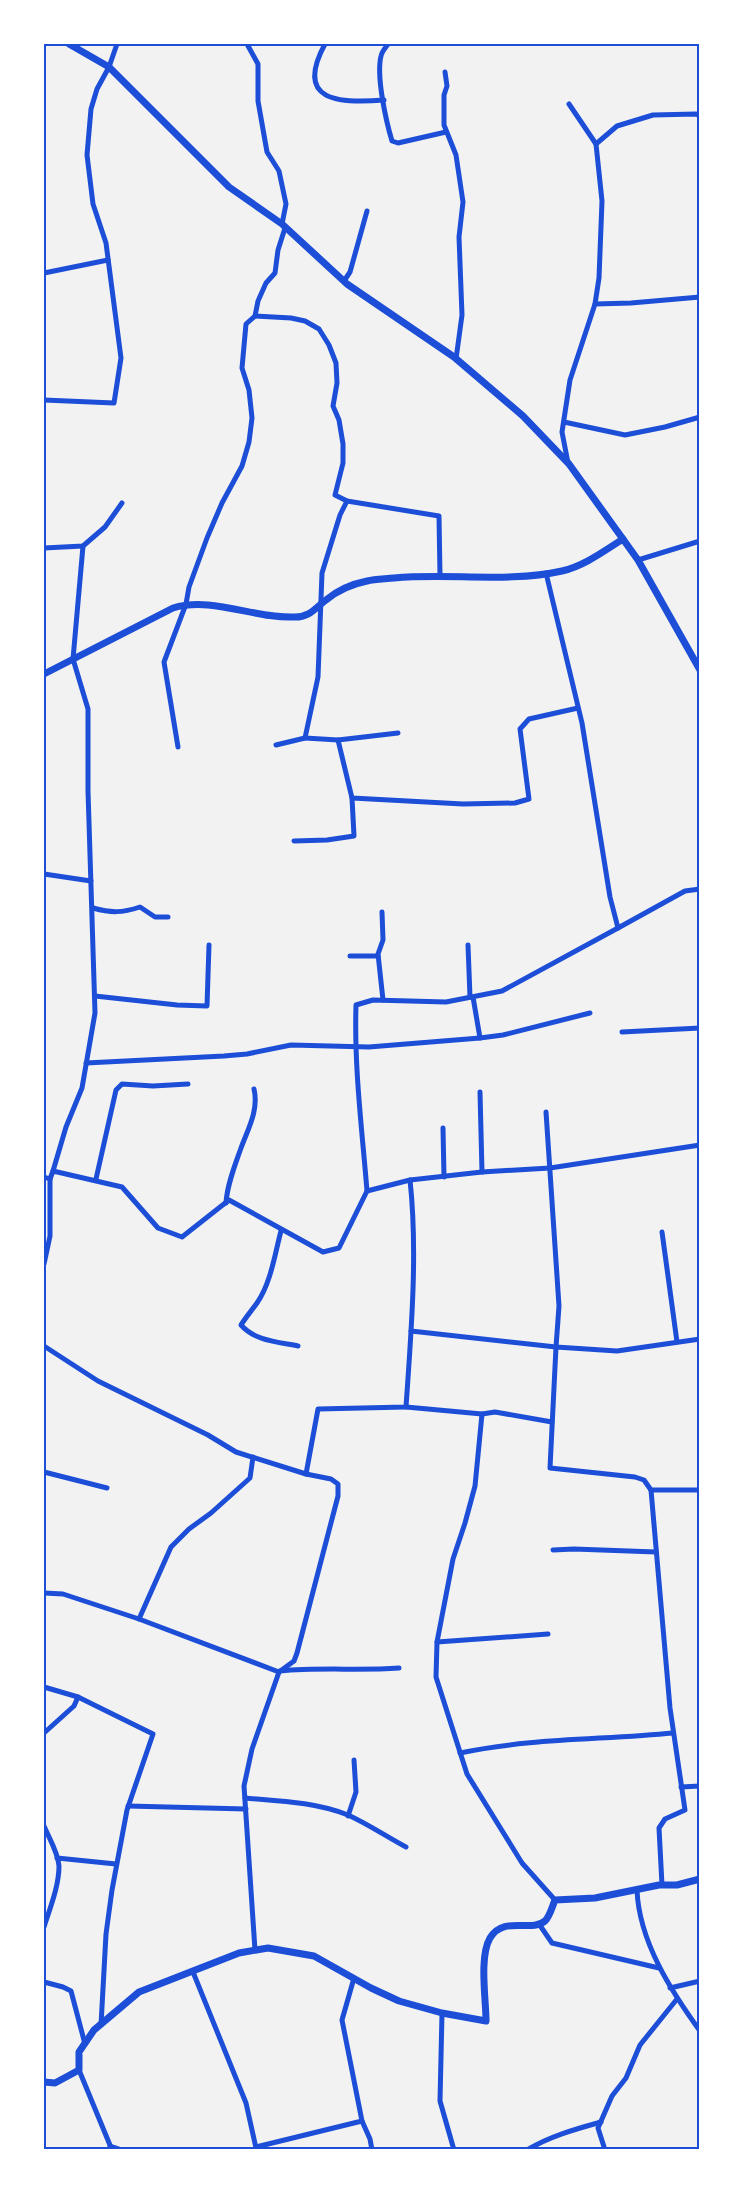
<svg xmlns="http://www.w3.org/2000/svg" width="743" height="2193" viewBox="0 0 743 2193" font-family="'Sofia Sans Condensed',sans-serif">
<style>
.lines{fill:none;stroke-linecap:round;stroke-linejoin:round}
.minor{stroke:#1d4ed8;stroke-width:5}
.secondary{stroke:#1d4ed8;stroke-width:7}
.neatline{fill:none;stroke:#1d4ed8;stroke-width:2}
</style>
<rect width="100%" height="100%" fill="#f2f2f2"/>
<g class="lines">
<g class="minor">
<polyline points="247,44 258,64 258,101 267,152 279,171 286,204 282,224"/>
<path d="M325,44C294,101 338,104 384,100"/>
<path d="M388,44C386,47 382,51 381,56C376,76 386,121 392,141L398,143L446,132"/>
<polyline points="445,72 447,86 444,95 444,125 456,155 463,202 459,237 462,315 456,359"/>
<polyline points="569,104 596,144"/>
<polyline points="44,273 108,260"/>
<polyline points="344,281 350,272 367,211"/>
<polyline points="595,304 599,278 602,201 596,144 617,126 653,115 696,114 700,116"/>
<polyline points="255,316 291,318 305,321 319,329 329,345 336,363 337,383 333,406 339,420 343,444 343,463 335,495 347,501 439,516 440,576"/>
<polyline points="44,400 114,403 121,358 106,243 93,204 87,155 91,109 97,89 109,67 117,44"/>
<polyline points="564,422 625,435 665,427 700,417"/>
<polyline points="568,463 562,432 570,380 595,304 631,303 700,297"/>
<polyline points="347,501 340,515 322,573 318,677 305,738 338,740 398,733"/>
<polyline points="44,548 83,546 105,527 122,503"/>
<polyline points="638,560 700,541"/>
<polyline points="338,740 352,798 463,804 515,803 529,799 520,729 529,719 578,708"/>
<polyline points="276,745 305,738"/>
<polyline points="178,747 164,662 186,604 189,587 207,538 222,503 242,466 249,442 252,418 249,390 242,368 246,324 255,316 258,301 266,283 275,273 278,250 285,228"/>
<polyline points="294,841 327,840 354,836 352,798"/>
<polyline points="44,874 91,881"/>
<path d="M93,908C111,913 122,913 140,907L155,917H168"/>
<polyline points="382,912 383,940 378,954 383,1000"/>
<polyline points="618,928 685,891 700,889"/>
<polyline points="468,945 470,997"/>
<polyline points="350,956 378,956"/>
<polyline points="95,996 177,1005 207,1006 209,945"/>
<polyline points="473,997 480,1038"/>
<polyline points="622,1032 700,1028"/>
<polyline points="86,1063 224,1056 247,1054 291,1045 369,1047 480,1038 503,1035 590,1013"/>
<polyline points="480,1092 482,1172"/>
<polyline points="443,1128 444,1177"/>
<polyline points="53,1171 66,1127 82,1088 95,1013 88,791 88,709 73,659 83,546"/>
<polyline points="44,1177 50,1179 53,1171 122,1187 158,1228 182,1237 229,1200 323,1252 339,1248 367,1191 410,1180 482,1172 550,1168 700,1145"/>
<polyline points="96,1179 116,1090 122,1084 153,1086 188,1084"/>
<path d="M367,1191C362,1129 354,1067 356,1005L373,1000L446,1002L502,991L618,928L610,897L582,723L546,573"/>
<path d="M226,1203C227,1185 235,1165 241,1148C248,1129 259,1110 254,1089"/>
<path d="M281,1231C275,1253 271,1283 257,1303C252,1310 246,1317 241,1325C255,1341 278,1342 298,1346"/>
<polyline points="662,1232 677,1342"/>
<polyline points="44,1264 50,1236 50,1179"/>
<polyline points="411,1331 556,1347 559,1306 546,1112"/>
<polyline points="700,1339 617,1351 556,1347 550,1468 635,1477 644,1480 651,1490 700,1490"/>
<path d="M44,1346L98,1381L208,1435L236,1452L306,1474L318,1409L406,1407C411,1334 418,1253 410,1180"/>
<polyline points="406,1407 482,1414 495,1412 552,1422"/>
<polyline points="482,1414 475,1486 465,1523 453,1559 437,1642 436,1677 467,1774 522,1863 555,1900"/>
<polyline points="44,1472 107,1488"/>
<polyline points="651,1490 670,1708 685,1810 665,1819 659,1828 662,1885"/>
<polyline points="553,1550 574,1549 656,1552"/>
<polyline points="44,1593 63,1594 139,1619 279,1672 252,1749 244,1786 255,1950"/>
<polyline points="139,1619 171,1547 189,1529 211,1513 250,1478 253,1457"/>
<polyline points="437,1642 548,1634"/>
<path d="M280,1671C321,1667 359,1671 399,1668"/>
<polyline points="279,1672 294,1661 297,1653 338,1496 338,1484 331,1479 306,1474"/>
<polyline points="44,1687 78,1697"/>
<polyline points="44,1733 74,1706 78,1697 153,1734 127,1810 112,1890 106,1934 101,2025"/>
<path d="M460,1753C531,1738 602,1740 673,1733"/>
<polyline points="681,1787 700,1786"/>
<path d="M245,1798C280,1801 315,1802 348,1815C368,1824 387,1837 406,1847"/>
<polyline points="128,1806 246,1809"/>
<polyline points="348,1816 356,1792 354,1760"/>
<path d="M44,1826C49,1838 58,1852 59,1866C59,1886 50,1908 44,1927"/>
<polyline points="57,1858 116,1864"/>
<path d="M637,1890C639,1941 671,1991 700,2031"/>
<polyline points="539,1924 552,1943 659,1968"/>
<polyline points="193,1972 246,2103 256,2148"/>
<polyline points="44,1982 63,1987 71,1991 85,2044"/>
<polyline points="670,1988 700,1981"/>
<polyline points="442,2013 440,2101 454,2150"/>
<polyline points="79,2070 112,2150"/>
<polyline points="362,2121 370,2139 372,2150"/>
<polyline points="110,2146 122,2150"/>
<polyline points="256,2147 362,2121 342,2020 354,1978"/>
<path d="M527,2150C550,2136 576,2129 601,2122"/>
<polyline points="605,2150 598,2128 612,2096 626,2078 640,2045 677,1999"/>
</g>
<g class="secondary">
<polyline points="69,44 109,67 229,187 282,224 347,284 454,357 523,416 569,464 638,560 700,670"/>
<path d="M44,674L173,608C212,596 255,619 295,617C310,617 315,608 326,600C338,590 352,584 367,581C375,579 385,579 394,578C450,573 508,583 562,571C584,566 604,551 623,539"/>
<path d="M44,2082L55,2083L79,2070V2052L94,2030L139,1992L239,1953L268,1948L314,1956L371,1988L399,2001L442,2013L486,2021C486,1999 479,1957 490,1938C504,1915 531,1933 545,1921C550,1916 552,1907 555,1900L595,1898L659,1885H677L700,1879"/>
</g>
</g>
<rect width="743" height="2193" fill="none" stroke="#ffffff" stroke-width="90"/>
<rect x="45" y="45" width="653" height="2103" class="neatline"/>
</svg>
